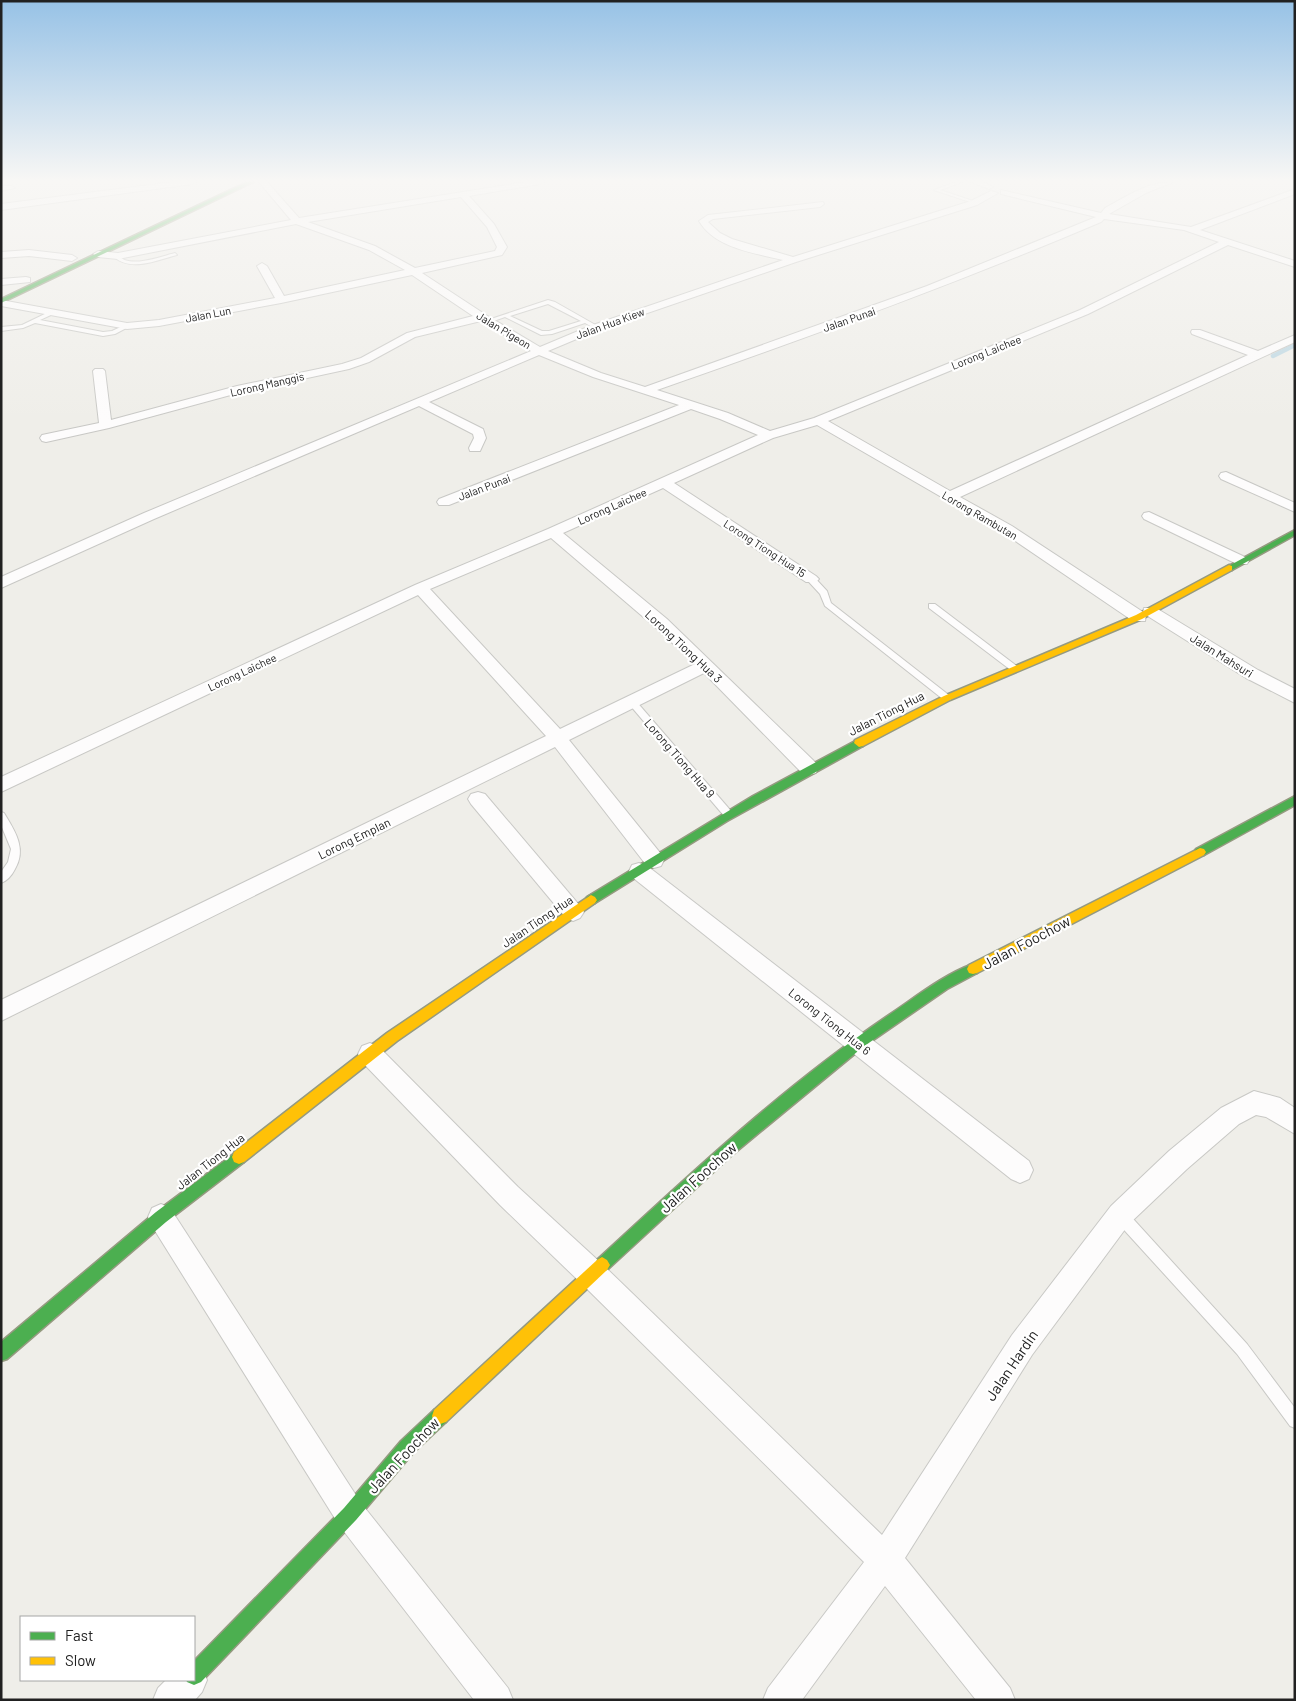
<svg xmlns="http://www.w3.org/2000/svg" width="1296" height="1701" viewBox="0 0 1296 1701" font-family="Barlow,sans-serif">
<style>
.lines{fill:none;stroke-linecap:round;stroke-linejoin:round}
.stream{stroke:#bdd7e2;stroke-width:4.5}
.lane-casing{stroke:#c8c8c5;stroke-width:2}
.street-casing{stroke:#c8c8c5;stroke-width:2}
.fast-casing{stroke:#959a80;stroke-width:3}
.slow-casing{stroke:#959a80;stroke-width:3}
.lane{fill:#fdfcfc;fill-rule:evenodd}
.street{fill:#fdfcfc;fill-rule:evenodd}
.fast{fill:#4caf50;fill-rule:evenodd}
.slow{fill:#ffc107;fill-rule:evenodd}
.labels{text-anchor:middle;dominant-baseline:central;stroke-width:4.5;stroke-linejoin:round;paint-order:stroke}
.far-street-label{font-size:11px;fill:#212121;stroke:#fff}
.street-label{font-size:12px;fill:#212121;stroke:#fff}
.near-street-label{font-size:15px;fill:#212121;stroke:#fff}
</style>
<rect width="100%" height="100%" fill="#efeee9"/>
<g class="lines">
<polyline class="stream" points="1273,356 1295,345"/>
<defs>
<g id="lane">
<polygon points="956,182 962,182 940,190 976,202 976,204 934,190"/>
<path d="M175,253L177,255C157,260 132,272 114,257L118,255C129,269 159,257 175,253Z"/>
<path d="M548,300L555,302L599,327L594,328L585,323L552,334L541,335L505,317L488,323L485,321ZM548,304L581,321L549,331H542L510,316Z"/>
<polygon points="51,311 53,312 53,314 40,320 103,332 112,331 127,324 130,326 115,334 103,336 35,323 23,328 1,331 1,327 22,325"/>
<polygon points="808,577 814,577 827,591 831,603 950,696 951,698 950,700 944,700 825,606 820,594 808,581"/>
<polygon points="929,604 935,604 1018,667 1018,671 1012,671 929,608"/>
<polygon points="632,699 635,700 731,811 733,814 731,817 725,817 629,704 628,702 629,700"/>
<path d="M1,812L4,813C15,831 27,849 15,869C12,875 7,881 1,883V872L8,862L11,849L1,825Z"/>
<polygon points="1120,1208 1125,1210 1247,1344 1295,1408 1295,1428 1290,1426 1237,1354 1115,1220 1113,1215 1115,1210"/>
</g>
<g id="street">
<polygon points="173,182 196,182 192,184 1,210 1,204"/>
<path d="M259,182H267L299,218L525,182H544L540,184L469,196L494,224L507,247L502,255L422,273L486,315L540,347L590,326L783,260C754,253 715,248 699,221L708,215L823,202L824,204L820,207L713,219L708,222L720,233L732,239L793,257L971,201L991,191L998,193L977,205L796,262L598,330L548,351L601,373L645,387L927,286L1096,217L1001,194V190L1101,213L1105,208C1127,196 1148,182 1173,182L1146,193L1109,214L1191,227L1295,189V194L1200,230L1295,261V267L1228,245L1088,314L828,421L950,491L1248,355L1192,334L1191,332L1192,330H1200L1258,351L1295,335V342L960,497L1012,526L1143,612L1144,608H1156L1258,670L1295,689V703L1246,678L1146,615L1145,621H1133L1002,532L817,425L773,438L674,483L816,576L819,579L816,582H806L663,488L563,533L667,619L816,763L818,768L816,773L809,775L802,773L704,673L569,740L661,854L664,860L661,866L654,868L647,866L555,747L1,1021V1000L546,736L418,595L1,792V777L415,585L548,529L758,435L720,419L691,409L449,505H439L437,502L439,499L679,405L593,377L539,355L429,402L483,429L486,438L480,451H470L469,448L474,438L473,434L419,406L154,519L1,588V577L144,513L531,351L481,321L415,337L369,362L349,369L238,393L109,428L46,442L42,441L40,438L42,435L99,423L93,371L95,369H103L105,371L111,420L237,386L342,364L361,358L407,333L473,316L412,275L281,303L159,326L127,329L1,306V300L127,323L159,320L275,298L257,266L262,263L267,266L284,296L405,270L369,250L296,224L118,259L98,257L93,254L98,251L118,253L291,220ZM461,197L487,227L497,247L495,251L415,268L375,246L308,222ZM1104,219L1184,230L1219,242L1080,310L814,418L770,431L728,413L657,390C807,338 955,284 1101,222ZM551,538L655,627L695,664L560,729L430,589Z"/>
<polygon points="971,182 983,182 993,187 989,189"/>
<polygon points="1,186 11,186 15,188 1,191"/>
<polygon points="29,250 72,255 77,258 72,261 29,256 1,258 1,252"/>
<polygon points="26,277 30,278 30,282 1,285 1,279"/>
<polygon points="1226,472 1295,503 1295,512 1221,479 1219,476 1221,473"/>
<polygon points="1149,512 1247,558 1249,561 1247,564 1237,564 1144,519 1142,516 1144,513"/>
<polygon points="478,792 485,794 580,906 584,912 580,918 573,921 566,918 471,804 468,799 471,794"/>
<polygon points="639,863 646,865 1029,1161 1033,1170 1029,1179 1020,1183 1011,1179 632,877 629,871 632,865"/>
<polygon points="370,1043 378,1046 518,1187 602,1264 882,1535 1012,1335 1111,1206 1169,1151 1221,1108 1254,1091 1280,1098 1295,1108 1295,1134 1266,1117 1256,1115 1239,1124 1187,1169 1129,1224 1032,1355 905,1558 1010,1688 1015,1700 976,1700 885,1586 802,1700 763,1700 768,1688 864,1562 582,1284 500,1205 362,1062 358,1054 362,1046"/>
<polygon points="161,1204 170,1208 361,1503 508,1688 513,1700 474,1700 339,1525 152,1226 148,1217 152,1208"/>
<polygon points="194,1664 202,1668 207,1680 202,1692 195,1700 153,1700 158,1688 166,1680 194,1680"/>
</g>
<g id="fast">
<polygon points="247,182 253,182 1,303 1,299"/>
<polygon points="1295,530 1295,535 1232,570 1226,570 1225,568"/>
<polygon points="859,739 864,743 863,746 727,821 595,903 591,905 587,903 585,900 587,897 753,796"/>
<polygon points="1295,796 1295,805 1204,855 1196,855 1194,852 1196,849"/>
<path d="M973,964L977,965L979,969L977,973L947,989L863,1047L732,1155L607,1270L602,1273L597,1270L594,1265L597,1260C690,1174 784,1086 889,1015C916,997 943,975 973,964Z"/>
<polygon points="239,1150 244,1152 246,1157 244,1162 166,1222 7,1359 1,1361 1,1342 156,1212"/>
<polygon points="440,1408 446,1410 448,1416 446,1422 413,1453 356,1520 201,1682 194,1685 187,1682 186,1680 194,1680 194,1661 344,1508 401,1441 434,1410"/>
</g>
<g id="slow">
<polygon points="1229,565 1232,566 1232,570 1142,619 950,700 863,746 859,747 854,743 855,740 944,696 1136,615"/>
<polygon points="1200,848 1204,849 1206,852 1204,855 977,973 973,974 969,973 967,969 969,965"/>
<polygon points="591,895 595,897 597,900 595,903 397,1041 244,1162 239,1164 234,1162 232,1157 234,1152 387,1033"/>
<polygon points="602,1257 607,1260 610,1265 607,1270 446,1422 440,1424 434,1422 432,1416 434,1410 597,1260"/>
</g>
</defs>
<use href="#lane" class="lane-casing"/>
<use href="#street" class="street-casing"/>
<use href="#fast" class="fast-casing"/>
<use href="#slow" class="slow-casing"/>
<use href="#lane" class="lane"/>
<use href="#street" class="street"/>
<use href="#fast" class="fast"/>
<use href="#slow" class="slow"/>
</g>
<linearGradient id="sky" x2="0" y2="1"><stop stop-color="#97c2e6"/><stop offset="0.43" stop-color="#f8f7f5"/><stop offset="1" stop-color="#f8f7f5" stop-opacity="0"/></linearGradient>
<rect width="1296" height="420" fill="url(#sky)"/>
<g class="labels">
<g class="far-street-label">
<text transform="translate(208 314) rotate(-11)">Jalan Lun</text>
<text transform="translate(849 319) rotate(-19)">Jalan Punai</text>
<text transform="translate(610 323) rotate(-20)">Jalan Hua Kiew</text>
<text transform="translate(504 330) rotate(31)">Jalan Pigeon</text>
<text transform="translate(986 352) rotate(-22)">Lorong Laichee</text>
<text transform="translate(267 384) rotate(-13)">Lorong Manggis</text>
<text transform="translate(484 487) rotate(-21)">Jalan Punai</text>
<text transform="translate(612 506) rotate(-24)">Lorong Laichee</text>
<text transform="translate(980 515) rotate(30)">Lorong Rambutan</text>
<text transform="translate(765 548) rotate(33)">Lorong Tiong Hua 15</text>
<text transform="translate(242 672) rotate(-25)">Lorong Laichee</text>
</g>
<g class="street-label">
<text transform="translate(684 646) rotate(43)">Lorong Tiong Hua 3</text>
<text transform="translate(1222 655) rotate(32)">Jalan Mahsuri</text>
<text transform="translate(886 713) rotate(-27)">Jalan Tiong Hua</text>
<text transform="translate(680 758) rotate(49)">Lorong Tiong Hua 9</text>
<text transform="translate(354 838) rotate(-26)">Lorong Emplan</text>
<text transform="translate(537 921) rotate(-34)">Jalan Tiong Hua</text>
<text transform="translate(830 1021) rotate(38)">Lorong Tiong Hua 6</text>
<text transform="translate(210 1161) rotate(-38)">Jalan Tiong Hua</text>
</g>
<g class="near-street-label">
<text transform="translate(1026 942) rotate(-28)">Jalan Foochow</text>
<text transform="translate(698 1177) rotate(-42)">Jalan Foochow</text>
<text transform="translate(1011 1365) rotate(-56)">Jalan Hardin</text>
<text transform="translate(403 1455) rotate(-47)">Jalan Foochow</text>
</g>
</g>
<rect width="1296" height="1701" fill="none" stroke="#212121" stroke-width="5"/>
<rect x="20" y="1616" width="175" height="65" fill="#ffffff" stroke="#a6a6a6"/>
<rect x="30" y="1632" width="25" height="8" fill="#4caf50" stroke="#a6a6a6"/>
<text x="65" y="1641" font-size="15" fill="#212121">Fast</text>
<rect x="30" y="1657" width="25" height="8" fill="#ffc107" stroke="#a6a6a6"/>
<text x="65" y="1666" font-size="15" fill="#212121">Slow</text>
</svg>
